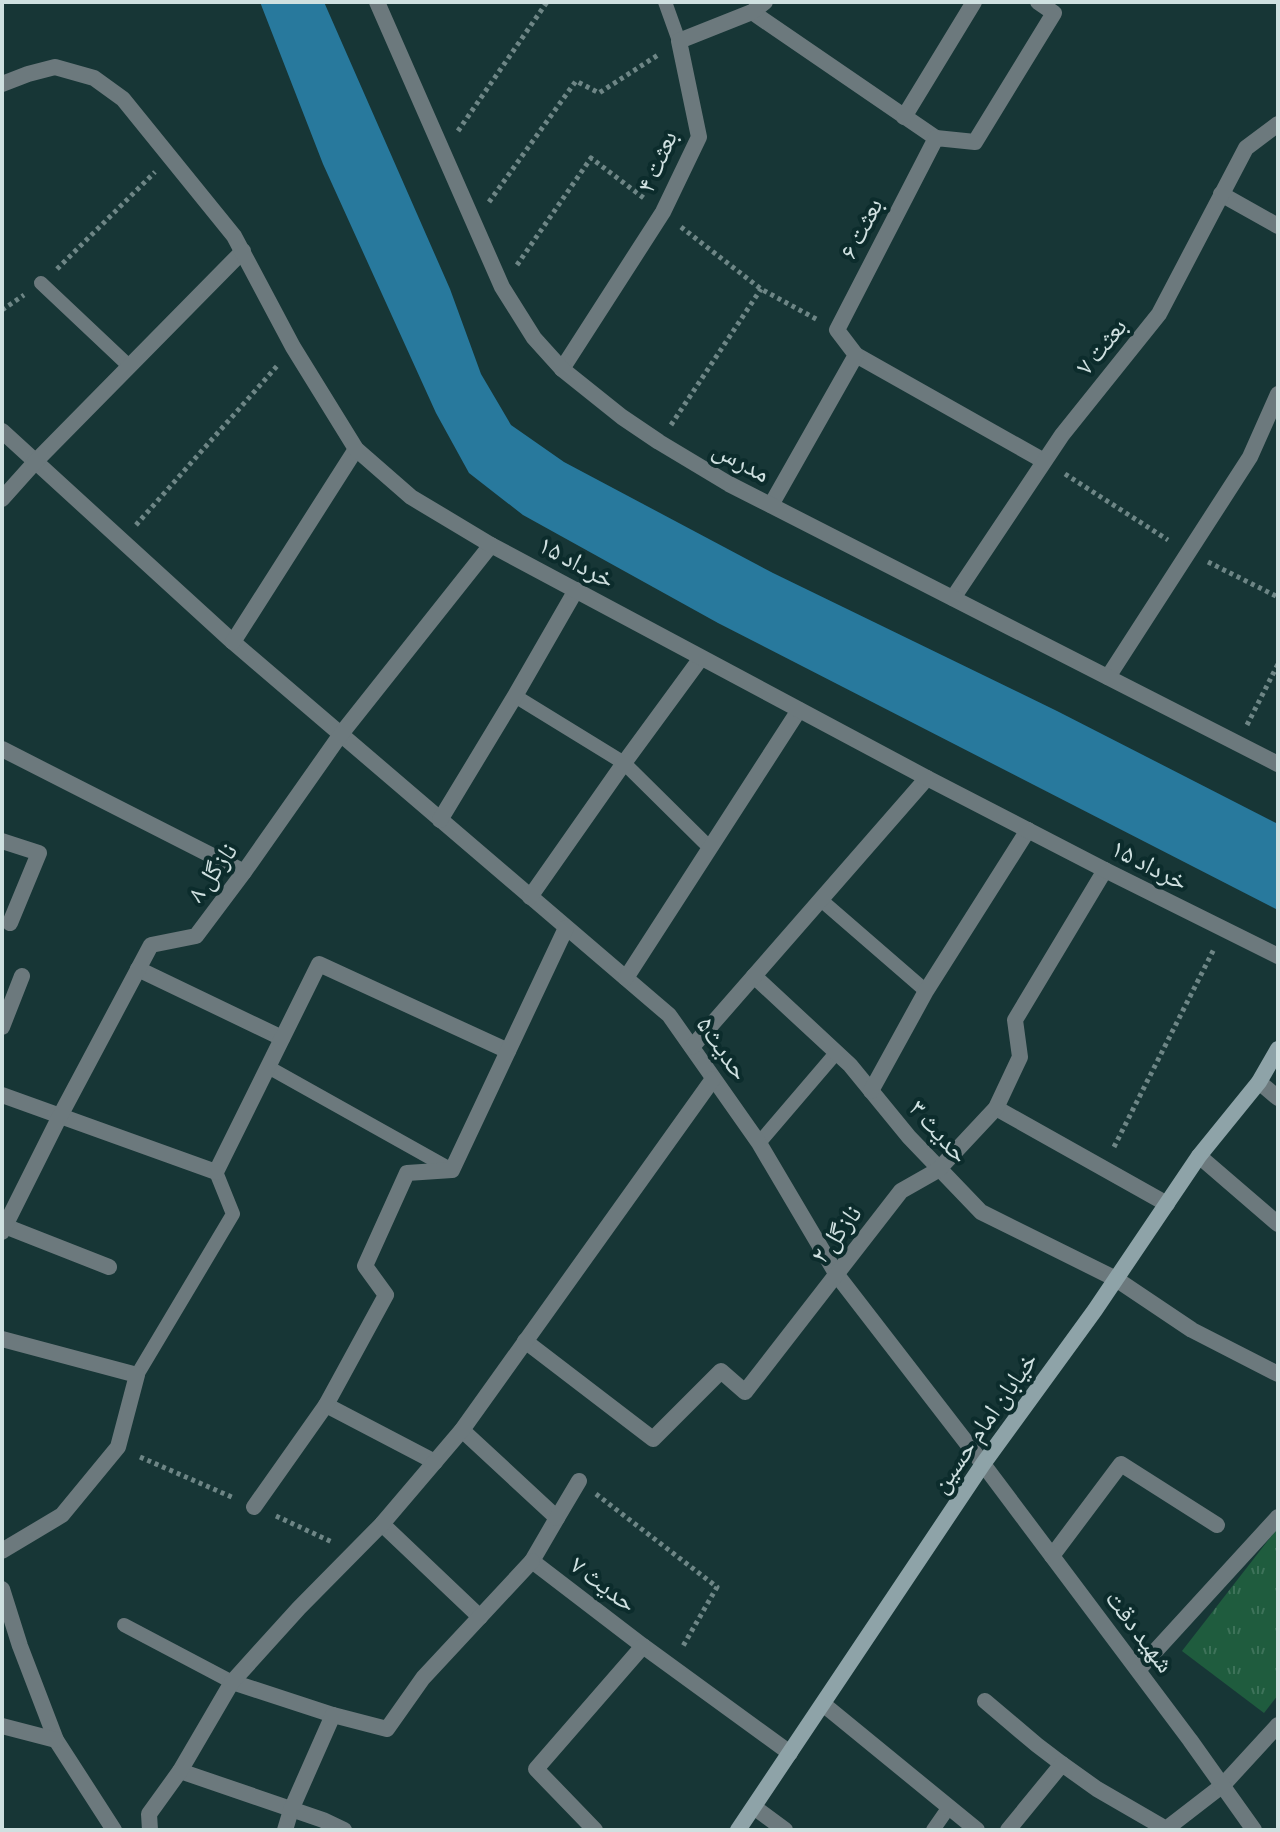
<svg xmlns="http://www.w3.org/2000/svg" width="1280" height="1832" viewBox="0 0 1280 1832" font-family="'Sofia Sans Condensed','Noto Naskh Arabic',sans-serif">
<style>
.grass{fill:url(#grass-tufts)}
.water{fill:#28799d}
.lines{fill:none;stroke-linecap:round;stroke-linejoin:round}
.path{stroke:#6e8686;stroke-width:5;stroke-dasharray:4 4;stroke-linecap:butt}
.service{stroke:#6c797d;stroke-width:14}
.minor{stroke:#6c797d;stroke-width:16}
.tertiary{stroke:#6c797d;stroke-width:16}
.secondary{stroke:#8ea3a8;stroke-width:16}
.labels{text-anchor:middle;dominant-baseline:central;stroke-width:8;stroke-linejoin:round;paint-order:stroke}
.street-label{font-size:26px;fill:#cfe0e0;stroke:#0c2c2c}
</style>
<defs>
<pattern id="grass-tufts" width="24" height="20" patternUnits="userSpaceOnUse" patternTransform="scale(2)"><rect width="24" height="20" fill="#1f5c3e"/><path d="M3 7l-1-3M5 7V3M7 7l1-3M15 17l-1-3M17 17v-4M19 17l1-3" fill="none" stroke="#3e735a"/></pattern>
</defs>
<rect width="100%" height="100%" fill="#173636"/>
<polygon class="grass" points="1276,1530 1278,1531 1278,1695 1264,1713 1182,1651"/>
<polygon class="water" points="260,2 324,2 450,289 481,374 511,425 564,462 773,573 1057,711 1278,824 1278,910 718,623 523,515 469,473 436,413 323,164"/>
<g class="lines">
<g class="path">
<polyline points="458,131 547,2"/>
<polyline points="489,202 576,81 599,93 658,55"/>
<polyline points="681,227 761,289 818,320"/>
<polyline points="517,265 591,158 645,199"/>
<polyline points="57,269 155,172"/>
<polyline points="2,310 24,295"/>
<polyline points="671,425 761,289"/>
<polyline points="1065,474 1168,540"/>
<polyline points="136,525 278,365"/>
<polyline points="1208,562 1278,597"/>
<polyline points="1247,725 1278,664"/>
<polyline points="1114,1147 1214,949"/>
<polyline points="140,1457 234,1498"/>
<polyline points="596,1494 717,1587 683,1646"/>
<polyline points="276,1516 332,1542"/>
</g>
<g class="service">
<polyline points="665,2 679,41"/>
<polyline points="41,283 129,366"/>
<polyline points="515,696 624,763 710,848"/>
<polyline points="821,900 926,991"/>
<polyline points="268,1067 452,1170"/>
<polyline points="759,1143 836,1053"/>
<polyline points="137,1375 233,1214 216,1172"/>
<polyline points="124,1625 232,1682"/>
<polyline points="933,1830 949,1807"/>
</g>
<g class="minor">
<polyline points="752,12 936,138"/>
<polyline points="904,117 974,2"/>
<polyline points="1221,194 1278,226"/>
<polyline points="856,355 1044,461"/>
<polyline points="562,369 663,212 699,137 679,41 752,12 765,2"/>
<polyline points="2,431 233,642 669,1015 759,1143 837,1275 983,1464"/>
<polyline points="2,499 36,461 243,251"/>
<polyline points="771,505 856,355 837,330 936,138 975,142 1054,13 1038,2"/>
<polyline points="953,598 1062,435 1159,314 1246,148 1278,124"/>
<polyline points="233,642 356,449"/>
<polyline points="1108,677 1250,457 1278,394"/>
<polyline points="2,749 244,872"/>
<polyline points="440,820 515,696 576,590"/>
<polyline points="2,841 39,853 10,923"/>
<polyline points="530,897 624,763 701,658"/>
<polyline points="138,969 282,1038"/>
<polyline points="754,976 850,1065 909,1137 981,1212 1116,1279 1192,1330 1278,1374"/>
<polyline points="626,978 799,710"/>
<polyline points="2,1027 22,976"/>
<polyline points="692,1047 927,778"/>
<polyline points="1259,1082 1278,1098"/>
<polyline points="871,1091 926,991 1028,830"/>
<polyline points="2,1095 216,1172 319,964 508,1051"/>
<polyline points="996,1108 1167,1204"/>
<polyline points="1199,1156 1278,1224"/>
<polyline points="2,1225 109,1267"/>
<polyline points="2,1232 60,1116 151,945 196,936 244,872 341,734 491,545"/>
<polyline points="2,1339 137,1375 118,1447 62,1515 2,1551"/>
<polyline points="525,1341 653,1439 721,1371 745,1392 901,1191 938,1170 996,1108 1020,1057 1015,1020 1105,870"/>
<polyline points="326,1405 435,1462"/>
<polyline points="462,1430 557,1518 532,1561 643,1646 790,1753"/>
<polyline points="254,1507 326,1405 386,1295 365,1266 407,1173 452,1170 566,928"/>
<polyline points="557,1518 579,1481"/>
<polyline points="382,1524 480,1617"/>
<polyline points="1052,1556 1121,1464 1217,1525"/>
<polyline points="2,1589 20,1646 56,1740 114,1830"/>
<polyline points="1138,1670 1278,1517"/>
<polyline points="232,1682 333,1715"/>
<polyline points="985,1701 1037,1745 1062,1764"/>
<polyline points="823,1704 977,1830"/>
<polyline points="2,1726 56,1740"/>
<polyline points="180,1771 323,1820 344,1830"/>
<polyline points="754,1807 785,1830"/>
<polyline points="150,1830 149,1814 180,1771 232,1682 299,1608 382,1524 462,1430 713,1079"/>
<polyline points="285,1830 291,1810 333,1715 387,1729 423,1678 532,1561"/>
<polyline points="595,1830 536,1769 643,1646"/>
<polyline points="1008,1830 1062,1764 1097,1789 1166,1829 1223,1785 1278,1725"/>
</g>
<g class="tertiary">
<polyline points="377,2 502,287 534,338 562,369 622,417 659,442 729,484 1278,764"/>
<polyline points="2,84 28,74 55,67 94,78 123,99 234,236 293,347 356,449 411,497 491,545 927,778 1105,870 1278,956"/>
<polyline points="983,1464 1190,1740 1254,1830"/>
</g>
<polyline class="secondary" points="738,1830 983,1464 1095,1310 1199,1156 1259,1082 1278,1049"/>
</g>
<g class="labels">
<g class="street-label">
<text transform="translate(658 162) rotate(-67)">بعثت ۴</text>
<text transform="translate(862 229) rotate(-63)">بعثت ۶</text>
<text transform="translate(1102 347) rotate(-51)">بعثت ۷</text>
<text transform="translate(741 462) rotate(29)">مدرس</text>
<text transform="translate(576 563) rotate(28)">۱۵ خرداد</text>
<text transform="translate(1149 866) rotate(27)">۱۵ خرداد</text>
<text transform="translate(213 873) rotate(-54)">نازگل ۸</text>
<text transform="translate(722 1049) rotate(55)">حدیث۵</text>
<text transform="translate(938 1132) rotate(48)">حدیث ۳</text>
<text transform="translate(837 1235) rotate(-53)">نازگل ۲</text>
<text transform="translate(985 1423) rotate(-55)">خیابان امام حسین</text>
<text transform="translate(603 1585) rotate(37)">حدیث ۷</text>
<text transform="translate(1139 1632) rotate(53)">شهید دقت</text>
</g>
</g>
<rect width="1280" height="1832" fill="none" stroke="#cfe0e0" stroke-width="8"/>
</svg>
